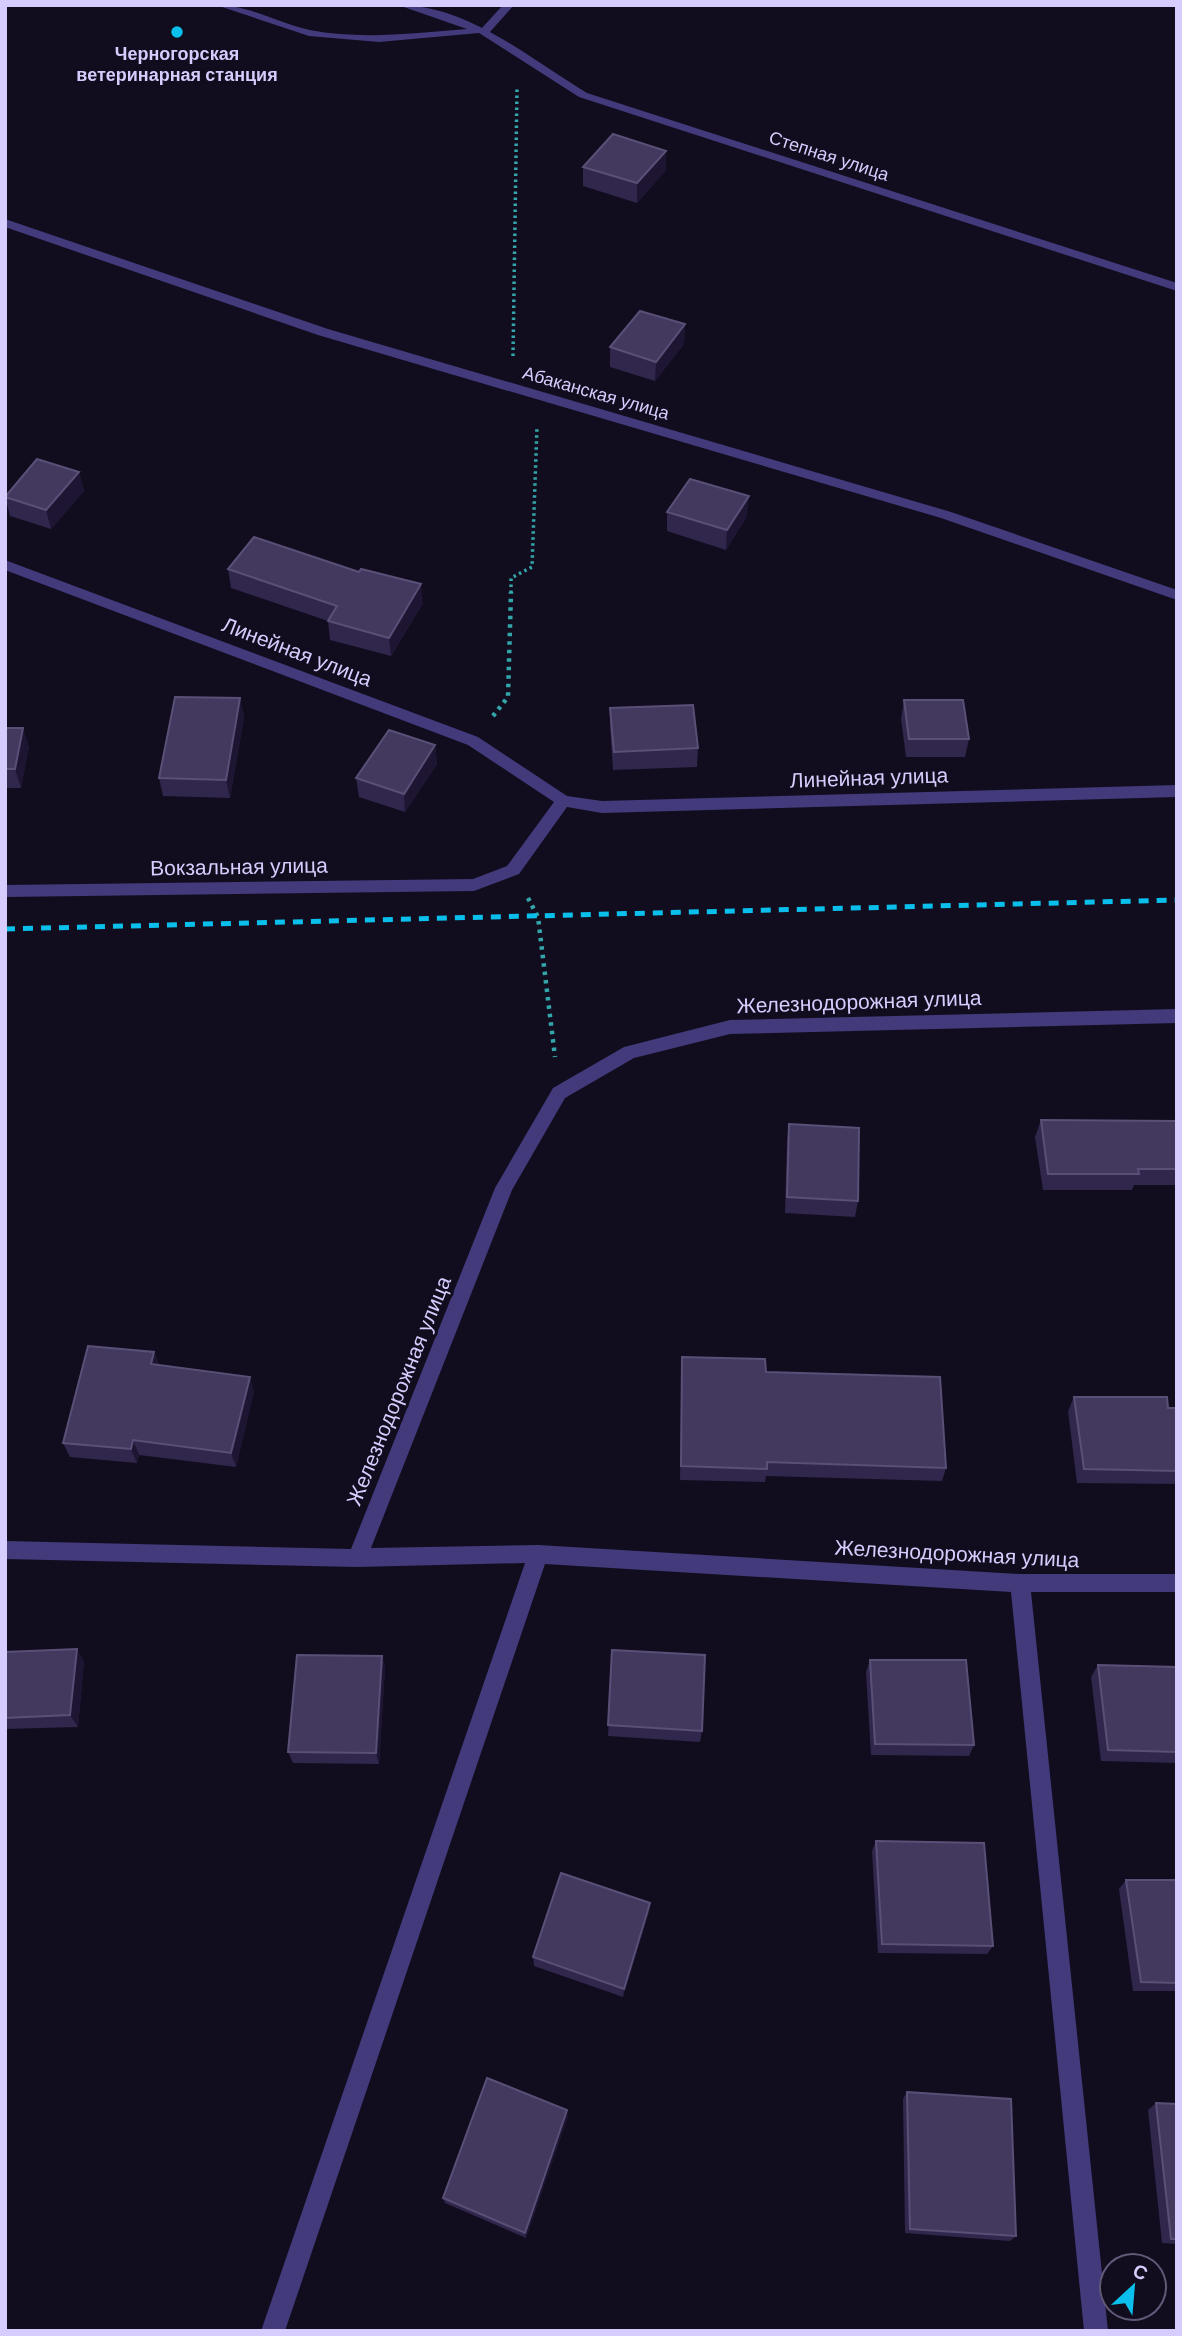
<svg xmlns="http://www.w3.org/2000/svg" width="1182" height="2336" viewBox="0 0 1182 2336" font-family="'DM Sans',sans-serif">
<style>
.lines{fill:none;stroke-linecap:round;stroke-linejoin:round}
.path-far1{stroke:#32a6ab;stroke-width:3.5;stroke-dasharray:2.5 3.5;stroke-linecap:butt}
.path{stroke:#32a6ab;stroke-width:4.5;stroke-dasharray:3.5 5;stroke-linecap:butt}
.service{fill:#423a7b;fill-rule:evenodd}
.minor{fill:#423a7b;fill-rule:evenodd}
.rail{stroke:#0abfeb;stroke-width:5;stroke-dasharray:10 8;stroke-linecap:butt}
.wall{fill:#31264b}
.shaded-wall{fill:#1d1531}
.building{fill:#43385e;stroke:#5a4f77;stroke-width:2}
.poi-dot{fill:#0abfeb;stroke:#110d1e;stroke-width:2.5}
.labels{text-anchor:middle;dominant-baseline:central;stroke-width:6;stroke-linejoin:round;paint-order:stroke}
.far-poi-label{font-size:18px;font-weight:bold;fill:#d6ccfd;stroke:#110d1e}
.far-street-label{font-size:18px;fill:#d6ccfd;stroke:#110d1e}
.street-label{font-size:21px;fill:#d6ccfd;stroke:#110d1e}
</style>
<rect width="100%" height="100%" fill="#110d1e"/>
<g class="lines">
<g class="path-far1">
<polyline points="513,356 517,89"/>
<polyline points="511,593 511,578 532,567 537,427"/>
</g>
<g class="path">
<polyline points="493,716 508,697 511,592"/>
<polyline points="528,898 538,917 555,1057"/>
</g>
<polygon class="service" points="503,5 514,5 489,33 481,33 481,29"/>
<g class="minor">
<path d="M216,5C249,5 278,23 310,30C361,40 416,33 467,29L398,5C468,5 529,58 587,93L1177,283V291L579,97L479,33L379,42L309,36Z"/>
<polygon points="5,219 328,329 951,512 1177,590 1177,600 941,518 318,335 5,227"/>
<polygon points="5,560 478,737 567,796 602,801 1177,785 1177,797 602,813 567,807 519,874 474,891 5,897 5,885 473,879 507,866 554,802 468,745 5,570"/>
<polygon points="1177,1009 1177,1023 730,1034 634,1058 565,1098 512,1190 371,1548 538,1545 1020,1574 1177,1574 1177,1592 1031,1592 1108,2331 1084,2331 1011,1592 545,1564 285,2331 261,2331 525,1563 357,1567 5,1559 5,1541 351,1549 495,1188 553,1088 624,1047 730,1020"/>
</g>
<polyline class="rail" points="5,929 1177,900"/>
</g>
<g class="wall">
<polygon points="583,167 666,170 637,203 583,186"/>
<polygon points="685,324 684,344 655,381 610,367 610,347"/>
<polygon points="79,472 84,491 51,529 10,516 5,496"/>
<polygon points="667,512 747,516 726,550 667,531"/>
<polygon points="228,569 423,603 391,656 330,640 328,621 231,588"/>
<polygon points="240,698 244,717 230,798 163,796 159,778"/>
<polygon points="904,700 969,739 965,757 906,757 901,719"/>
<polygon points="610,708 698,748 697,767 613,770 610,727"/>
<polygon points="5,728 29,746 21,788 5,788"/>
<polygon points="435,745 437,764 405,812 359,797 356,778"/>
<polygon points="1041,1120 1177,1121 1177,1185 1134,1185 1132,1190 1043,1190 1035,1137"/>
<polygon points="789,1124 858,1201 855,1217 785,1213 787,1140"/>
<polygon points="154,1352 159,1365 254,1391 236,1467 139,1455 137,1463 70,1457 63,1443"/>
<polygon points="682,1357 766,1372 946,1468 942,1481 766,1476 765,1482 680,1480"/>
<polygon points="1074,1397 1168,1408 1177,1408 1177,1484 1077,1483 1068,1411"/>
<polygon points="612,1650 702,1731 700,1742 608,1736"/>
<polygon points="5,1652 84,1661 78,1727 5,1729"/>
<polygon points="382,1656 385,1668 379,1764 293,1763 288,1752"/>
<polygon points="870,1660 974,1745 969,1756 871,1755 866,1672"/>
<polygon points="1098,1665 1177,1667 1177,1763 1101,1761 1091,1677"/>
<polygon points="876,1841 993,1946 987,1954 878,1953 872,1851"/>
<polygon points="1126,1880 1177,1880 1177,1991 1133,1991 1119,1889"/>
<polygon points="650,1903 649,1912 623,1997 534,1966 533,1957"/>
<polygon points="907,2092 1016,2236 1010,2241 905,2233 903,2099"/>
<polygon points="1156,2103 1177,2104 1177,2244 1162,2243 1148,2110"/>
<polygon points="568,2116 526,2238 445,2203 443,2198"/>
</g>
<g class="shaded-wall">
<polygon points="666,151 666,170 637,203 637,183"/>
<polygon points="685,324 684,344 655,381 656,362"/>
<polygon points="79,472 84,491 51,529 46,510"/>
<polygon points="749,496 747,516 726,550 727,530"/>
<polygon points="421,584 423,603 391,656 389,638"/>
<polygon points="240,698 244,717 230,798 226,780"/>
<polygon points="23,728 29,746 21,788 15,769"/>
<polygon points="435,745 437,764 405,812 404,794"/>
<polygon points="154,1352 159,1367 151,1364"/>
<polygon points="250,1377 254,1391 236,1467 231,1453"/>
<polygon points="133,1440 139,1455 137,1463 131,1449"/>
<polygon points="77,1649 84,1661 78,1727 70,1715"/>
<polygon points="382,1656 385,1668 379,1764 376,1753"/>
<polygon points="650,1903 649,1912 623,1997 624,1989"/>
<polygon points="567,2110 568,2116 526,2238 525,2233"/>
</g>
<g class="building">
<polygon points="613,134 666,151 637,183 583,167"/>
<polygon points="640,311 685,324 656,362 610,347"/>
<polygon points="37,459 79,472 46,510 5,497"/>
<polygon points="690,479 749,496 727,530 667,512"/>
<polygon points="254,537 359,572 361,569 421,584 389,638 328,621 337,606 228,569"/>
<polygon points="175,697 240,698 226,780 159,778"/>
<polygon points="904,700 963,700 969,739 909,739"/>
<polygon points="693,705 698,748 614,752 610,708"/>
<polygon points="5,728 23,728 15,769 5,769"/>
<polygon points="389,730 435,745 404,794 356,778"/>
<polygon points="1041,1120 1177,1121 1177,1169 1138,1169 1139,1174 1048,1174"/>
<polygon points="789,1124 859,1128 858,1201 787,1197"/>
<polygon points="88,1346 154,1352 151,1364 250,1377 231,1453 133,1440 131,1449 63,1443"/>
<polygon points="682,1357 765,1359 766,1372 940,1377 946,1468 767,1462 767,1469 681,1466"/>
<polygon points="1074,1397 1167,1397 1168,1408 1177,1408 1177,1471 1084,1469"/>
<polygon points="77,1649 70,1715 5,1718 5,1652"/>
<polygon points="612,1650 705,1655 702,1731 608,1725"/>
<polygon points="297,1655 382,1656 376,1753 288,1752"/>
<polygon points="870,1660 966,1660 974,1745 875,1744"/>
<polygon points="1098,1665 1177,1667 1177,1752 1108,1750"/>
<polygon points="876,1841 984,1843 993,1946 882,1944"/>
<polygon points="561,1873 650,1903 624,1989 533,1957"/>
<polygon points="1126,1880 1177,1880 1177,1983 1141,1982"/>
<polygon points="487,2078 567,2110 525,2233 443,2198"/>
<polygon points="907,2092 1011,2099 1016,2236 910,2229"/>
<polygon points="1156,2103 1177,2104 1177,2239 1171,2239"/>
</g>
<circle class="poi-dot" cx="177" cy="32" r="7"/>
<g class="labels">
<g class="far-poi-label">
<text x="177" y="54">Черногорская<tspan x="177" dy="21">ветеринарная станция</tspan></text>
</g>
<g class="far-street-label">
<text transform="translate(829 156) rotate(18)">Степная улица</text>
<text transform="translate(596 393) rotate(16)">Абаканская улица</text>
</g>
<g class="street-label">
<text transform="translate(297 652) rotate(21)">Линейная улица</text>
<text transform="translate(869 778) rotate(-2)">Линейная улица</text>
<text transform="translate(239 867) rotate(-1)">Вокзальная улица</text>
<text transform="translate(859 1002) rotate(-2)">Железнодорожная улица</text>
<text transform="translate(399 1391) rotate(-68)">Железнодорожная улица</text>
<text transform="translate(957 1554) rotate(3)">Железнодорожная улица</text>
</g>
</g>
<rect width="1182" height="2336" fill="none" stroke="#d6ccfd" stroke-width="14"/>
<g transform="translate(1133 2287) rotate(26)"><circle r="33" fill="#110d1e" stroke="#605977" stroke-width="2"/>
<path d="M0-5L12 26L0 18L-12 26Z" fill="#0abfeb"/>
<text y="-10" font-size="19" font-weight="bold" text-anchor="middle" fill="#d6ccfd">С</text>
</g>
</svg>
